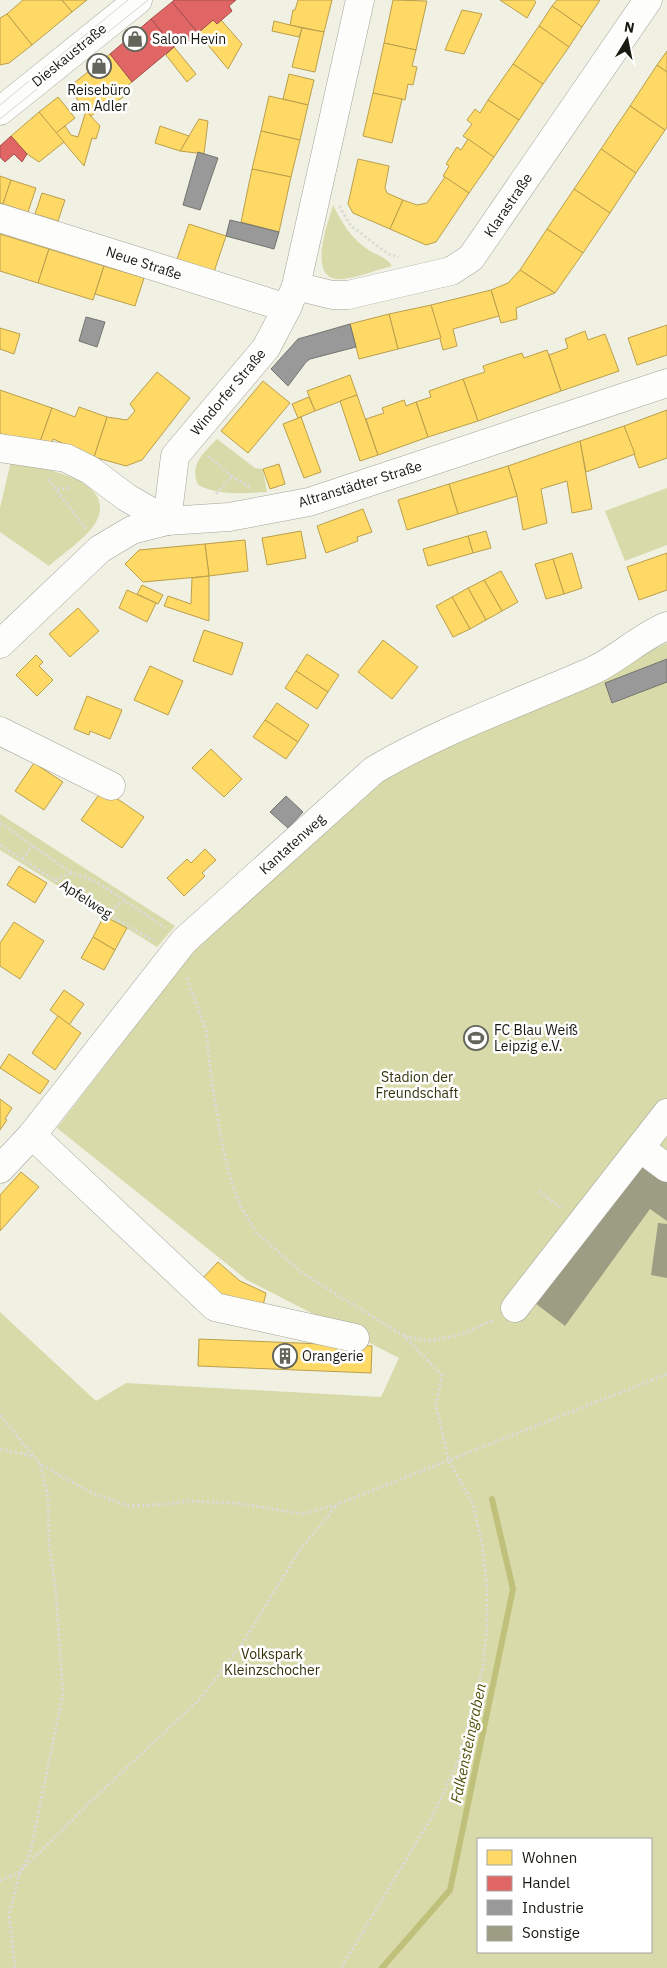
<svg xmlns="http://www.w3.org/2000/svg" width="667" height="1968" viewBox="0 0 667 1968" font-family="'IBM Plex Sans',sans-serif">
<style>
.green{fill:#d8daa9;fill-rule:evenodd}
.homes{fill:#ffd966;stroke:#ba9f4c}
.shops{fill:#e06666;stroke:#a44f4c}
.industry{fill:#999;stroke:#737370}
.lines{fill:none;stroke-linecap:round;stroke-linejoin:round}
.stream{stroke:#bfc17b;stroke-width:6}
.building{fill:#9d9d83}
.minor-casing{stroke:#a2a399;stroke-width:29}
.major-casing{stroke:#a2a399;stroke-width:29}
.path{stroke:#dbdbd6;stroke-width:3;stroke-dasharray:2.5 2.5;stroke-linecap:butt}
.minor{stroke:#fdfdfb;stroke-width:28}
.major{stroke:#fdfdfb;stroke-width:28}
.tram{stroke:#d5d5d1;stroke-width:1}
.labels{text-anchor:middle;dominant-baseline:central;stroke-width:5;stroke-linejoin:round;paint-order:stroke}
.poi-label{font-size:14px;fill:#191910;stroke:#fff;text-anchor:start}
.street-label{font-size:14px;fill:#191910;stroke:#fff}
.park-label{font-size:14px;fill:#32330a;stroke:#fff}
.water-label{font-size:15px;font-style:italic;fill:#51510a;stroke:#fff}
</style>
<rect width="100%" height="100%" fill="#f0f1e3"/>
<g class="green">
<path d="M333,205C342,223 352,240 370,251C379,256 386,257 392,266C376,270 360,277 343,279C305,283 328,223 333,205Z"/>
<path d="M217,439L255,468L263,469L267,492C243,493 220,496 198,485C189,464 204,453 217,439Z"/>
<path d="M11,461C38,468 119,478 96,522C88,537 62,554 49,566L0,532V508Z"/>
<polygon points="667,488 667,545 625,561 605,511"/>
<path d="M667,643V1968H0V1312L96,1401L126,1383L381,1397L399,1358L247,1280L57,1128L203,938L385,776ZM478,1839H651V1952H478Z"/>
<polygon points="0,814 175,926 157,947 0,850"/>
</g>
<g class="homes">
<polygon points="23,0 62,0 72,12 32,45 7,14"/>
<polygon points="62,0 87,0 72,12"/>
<polygon points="298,0 332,0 324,32 290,25 293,10 295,10"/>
<polygon points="393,0 427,1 416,50 384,43"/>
<polygon points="500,0 534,0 536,2 527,18"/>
<polygon points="557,0 600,0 582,27 552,6"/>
<polygon points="552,6 582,27 569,47 539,26"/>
<polygon points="462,10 482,14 464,54 445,50"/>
<polygon points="7,14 32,45 9,63 0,65 0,18"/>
<polygon points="213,20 217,24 221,20 242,44 228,69 198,33"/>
<polygon points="274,21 302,28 299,37 272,31"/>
<polygon points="539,26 569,47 543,84 513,64"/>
<polygon points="302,28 324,32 315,72 292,67"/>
<polygon points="384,43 416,50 412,66 417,67 413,85 408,84 405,100 373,93"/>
<polygon points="174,47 196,74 187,82 166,55"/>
<polygon points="667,51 667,72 657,65"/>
<polygon points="110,54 132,82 119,92 123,97 108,108 105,105 91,116 68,88"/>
<polygon points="513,64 543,84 519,120 488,100"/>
<polygon points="657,65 667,72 667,127 665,130 630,106"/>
<polygon points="289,74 314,80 308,105 283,99"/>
<polygon points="373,93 402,99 392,143 363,136"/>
<polygon points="269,96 308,105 300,140 261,131"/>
<polygon points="58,97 75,118 56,133 39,112"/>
<polygon points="488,100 519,120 494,157 463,136 472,124 467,120 475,109 480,113"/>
<polygon points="630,106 665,130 636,173 601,149"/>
<polygon points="86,111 100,126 96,139 92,138 84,166 56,133 65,126 71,135 78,137"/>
<polygon points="39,112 64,142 39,162 27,154 11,136"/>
<polygon points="199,119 208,121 204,154 180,151"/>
<polygon points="160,126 189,136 180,151 155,143"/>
<polygon points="261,131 300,140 291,177 252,169"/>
<polygon points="468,139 494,157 469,193 443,176 449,166 446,164 457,147 461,150"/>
<polygon points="601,149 636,173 610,213 574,189"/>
<polygon points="358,159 389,166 385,188 387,193 403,200 390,229 353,213 348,204"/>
<polygon points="252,169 291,177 279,232 241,222"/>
<polygon points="0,176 11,180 3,204 0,203"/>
<polygon points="445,177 469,193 436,242 426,245 390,229 403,200 417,205 427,203"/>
<polygon points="11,180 36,188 28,212 3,204"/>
<polygon points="574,189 610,213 583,253 547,229"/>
<polygon points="42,193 65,200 58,221 35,214"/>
<polygon points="189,224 226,236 214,272 177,259"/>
<polygon points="547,229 583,253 555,293 520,270"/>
<polygon points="0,234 49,249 38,283 0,271"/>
<polygon points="49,249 104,266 93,300 38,283"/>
<polygon points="104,266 144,278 135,306 95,294"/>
<polygon points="520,270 555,293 516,308 517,319 501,323 491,290 508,283"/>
<polygon points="491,290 499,316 453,329 457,346 443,350 431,305"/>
<polygon points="431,305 441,338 398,349 389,314"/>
<polygon points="389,314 398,349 359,359 350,324"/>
<polygon points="667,325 667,355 637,365 628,338"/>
<polygon points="0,328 20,334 14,354 0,349"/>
<polygon points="585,331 588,340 605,334 619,371 561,391 549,355 568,348 565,339"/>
<polygon points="547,350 561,391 478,421 463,379 485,372 483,366 522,353 524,358"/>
<polygon points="157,372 190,398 142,460 126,466 94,457 107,417 127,420 135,411 130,404"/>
<polygon points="350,375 357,395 315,411 307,391"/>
<polygon points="463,379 478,421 428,437 416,402 431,397 429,391"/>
<polygon points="263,381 290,403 248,453 221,431"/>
<polygon points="0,390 52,408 40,442 0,434"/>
<polygon points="357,395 378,455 360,461 340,401"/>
<polygon points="309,397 315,411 298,418 292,404"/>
<polygon points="404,400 406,406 416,402 428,437 378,455 366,419 384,413 382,408"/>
<polygon points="79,407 107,417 94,457 53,439 51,445 40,442 52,408 75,417"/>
<polygon points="667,410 667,458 639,468 624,426"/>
<polygon points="301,417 321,472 304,478 283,424"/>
<polygon points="624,426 635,454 586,472 580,441"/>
<polygon points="580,441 592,509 572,513 567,481 541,489 547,523 523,530 517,496 508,466"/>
<polygon points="279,464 285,484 270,489 263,469"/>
<polygon points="508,466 517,496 458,514 449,484"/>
<polygon points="449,484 458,514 407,530 398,500"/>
<polygon points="363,509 372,532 357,537 358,541 326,553 317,526"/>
<polygon points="301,531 306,558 267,565 262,538"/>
<polygon points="486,531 491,548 473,553 468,536"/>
<polygon points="468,536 473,553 428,566 423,549"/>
<polygon points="245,540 248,571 209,576 205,544"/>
<polygon points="205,544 209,576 143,582 125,564 139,550"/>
<polygon points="572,553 582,588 564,594 553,559"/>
<polygon points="667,553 667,590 639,600 627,567"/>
<polygon points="553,559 564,594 546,599 535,564"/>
<polygon points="501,571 518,602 502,611 484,580"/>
<polygon points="209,576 209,621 164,606 168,596 191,604 192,578"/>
<polygon points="484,580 502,611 486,620 468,588"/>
<polygon points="142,585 163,595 158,604 137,594"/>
<polygon points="468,588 486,620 470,629 452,597"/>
<polygon points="127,590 156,603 147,622 119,608"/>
<polygon points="452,597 470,629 453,637 436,606"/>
<polygon points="78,608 99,631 70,657 49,634"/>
<polygon points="204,630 243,643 232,675 193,661"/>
<polygon points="383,640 418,667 392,699 358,672"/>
<polygon points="307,654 339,675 328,692 296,671"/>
<polygon points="36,655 43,662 39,666 53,680 37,696 16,675"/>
<polygon points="150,666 183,681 168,715 134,700"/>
<polygon points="296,671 328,692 317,709 285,688"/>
<polygon points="87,696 122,710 110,739 90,731 89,735 74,729"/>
<polygon points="277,703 309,725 298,742 265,720"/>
<polygon points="265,720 298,742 286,759 253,737"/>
<polygon points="211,749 242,779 224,797 192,768"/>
<polygon points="34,763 63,782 44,810 15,791"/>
<polygon points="103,789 144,817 122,848 81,820"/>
<polygon points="205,849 216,860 202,873 205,876 184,896 167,878 187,859 191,863"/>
<polygon points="19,866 47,883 35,903 7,885"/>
<polygon points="104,916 127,928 115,950 93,937"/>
<polygon points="14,922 44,941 20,979 0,966 0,943"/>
<polygon points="93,937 115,950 104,970 81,958"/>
<polygon points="64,990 84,1004 69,1025 50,1010"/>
<polygon points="58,1016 81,1033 55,1070 32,1053"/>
<polygon points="9,1054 49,1081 40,1094 0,1068"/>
<polygon points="0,1099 12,1108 5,1119 7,1120 0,1130"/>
<polygon points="21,1172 39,1187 0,1231 0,1195"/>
<polygon points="218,1262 240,1281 266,1293 261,1314 227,1301 201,1280"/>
<polygon points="199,1339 372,1346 371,1373 198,1366"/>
</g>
<g class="shops">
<polygon points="174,0 236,0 229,6 232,11 217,24 213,20 198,33 172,2"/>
<polygon points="172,2 198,33 184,45 181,41 174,47 151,19"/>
<polygon points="151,19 174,47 132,82 110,54"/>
<polygon points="11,136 27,154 22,162 14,154 5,162 0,157 0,146"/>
</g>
<g class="industry">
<polygon points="198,152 218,158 200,210 183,205"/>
<polygon points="230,220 279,232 274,249 226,236"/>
<polygon points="86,317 105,322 97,347 79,341"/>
<polygon points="350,324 356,347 310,359 306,362 288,386 271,369 298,339"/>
<polygon points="667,659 667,682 612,703 605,683"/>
<polygon points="286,796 303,812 288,828 270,812"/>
</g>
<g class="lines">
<polyline class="stream" points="382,1968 450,1890 513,1589 492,1499"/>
</g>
<g class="building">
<polygon points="640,1157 667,1177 667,1221 650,1209 565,1326 535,1303"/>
<polygon points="658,1223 667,1224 667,1278 651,1275"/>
</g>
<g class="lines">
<defs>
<g id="minor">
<polyline points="0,218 287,308"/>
<polyline points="296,286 332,295 348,295 451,271 471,258 648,0"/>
<polyline points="0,448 66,458 90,470 126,497 167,521"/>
<polyline points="167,521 175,456 266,348 287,308 296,286 360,0"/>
<polyline points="0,644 100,549 132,530 167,521 229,517 309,502 667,383"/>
<polyline points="0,731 111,786"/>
<polyline points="32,1135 215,1307 355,1338"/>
<polyline points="640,1148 667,1168"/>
<path d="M0,1169L32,1135L184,941L374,770C442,730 519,703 592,671C618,659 640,637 667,626"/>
<polyline points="515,1308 667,1113"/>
</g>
<polyline id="major" points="0,111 138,0"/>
</defs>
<use href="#minor" class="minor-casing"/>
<use href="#major" class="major-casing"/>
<g class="path">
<polyline points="339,206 351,226 388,254 399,257"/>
<polyline points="208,456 232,476 251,488"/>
<polyline points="48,479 87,530"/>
<polyline points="57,489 70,488"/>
<polyline points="216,494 232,476"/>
<polyline points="0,823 72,873 97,882 165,928"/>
<polyline points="0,845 106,913 154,941"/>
<polyline points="22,859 33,846"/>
<polyline points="55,880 71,873"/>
<polyline points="106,913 124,901"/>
<polyline points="187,978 206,1030 211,1076 222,1144 231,1181 241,1207 256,1232 302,1273 404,1336 442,1375 436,1405 449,1461 472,1502 482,1543 487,1590 487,1626 483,1666 460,1757 434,1813 341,1968"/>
<polyline points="539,1191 562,1209"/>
<polyline points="404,1336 428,1341 460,1335 494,1320"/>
<polyline points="0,1415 40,1464 92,1493 129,1506 167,1504 189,1501 236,1503 303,1514 338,1504 667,1374"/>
<polyline points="0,1449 33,1456"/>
<polyline points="0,1881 20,1872 92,1800 201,1698 244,1641 299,1551 337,1505"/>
<polyline points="15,1968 9,1915 20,1872 30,1854 63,1694 56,1594 49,1544 48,1497 40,1464"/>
</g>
<use href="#minor" class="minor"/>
<use href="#major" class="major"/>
<g class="tram">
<polyline points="0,105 128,0"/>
<polyline points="0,119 148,0"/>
</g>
</g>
<defs>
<symbol id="shop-ring" viewBox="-11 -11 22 22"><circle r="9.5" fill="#fff" stroke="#64655a" stroke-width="1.5"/><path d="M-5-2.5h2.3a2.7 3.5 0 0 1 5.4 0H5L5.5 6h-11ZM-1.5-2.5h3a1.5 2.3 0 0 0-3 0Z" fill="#64655a"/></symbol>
<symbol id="stadium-ring" viewBox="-11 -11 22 22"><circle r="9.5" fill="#fff" stroke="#64655a" stroke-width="1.5"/><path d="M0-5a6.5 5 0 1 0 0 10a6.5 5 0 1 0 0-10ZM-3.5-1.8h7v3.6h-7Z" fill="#64655a"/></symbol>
<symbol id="building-ring" viewBox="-11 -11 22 22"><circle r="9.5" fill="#fff" stroke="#64655a" stroke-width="1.5"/><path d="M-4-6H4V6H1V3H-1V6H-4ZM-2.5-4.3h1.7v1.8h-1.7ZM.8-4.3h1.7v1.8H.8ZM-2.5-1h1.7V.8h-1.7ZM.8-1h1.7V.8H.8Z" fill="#64655a"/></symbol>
</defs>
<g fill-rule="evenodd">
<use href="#shop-ring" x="121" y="25" width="28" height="28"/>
<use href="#shop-ring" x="85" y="52" width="28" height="28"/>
<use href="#stadium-ring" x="462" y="1024" width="28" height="28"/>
<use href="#building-ring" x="271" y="1342" width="28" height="28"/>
</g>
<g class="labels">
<g class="poi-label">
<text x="152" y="39">Salon Hevin</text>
<text x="99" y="90" text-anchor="middle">Reisebüro<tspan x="99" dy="16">am Adler</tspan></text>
<text x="494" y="1030">FC Blau Weiß<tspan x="494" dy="16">Leipzig e.V.</tspan></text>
<text x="302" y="1356">Orangerie</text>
</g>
<g class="street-label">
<text transform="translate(69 55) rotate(-39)">Dieskaustraße</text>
<text transform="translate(508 205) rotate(-56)">Klarastraße</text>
<text transform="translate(144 263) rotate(18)">Neue Straße</text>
<text transform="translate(228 392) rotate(-50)">Windorfer Straße</text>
<text transform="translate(360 484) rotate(-17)">Altranstädter Straße</text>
<text transform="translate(292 844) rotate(-42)">Kantatenweg</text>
<text transform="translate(86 899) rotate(33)">Apfelweg</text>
</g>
<g class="park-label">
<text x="417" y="1077">Stadion der<tspan x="417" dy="16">Freundschaft</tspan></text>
<text x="272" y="1654">Volkspark<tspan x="272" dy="16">Kleinzschocher</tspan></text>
</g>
<g class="water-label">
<text transform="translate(468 1743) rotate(-78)">Falkensteingraben</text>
</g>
</g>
<rect x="477" y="1838" width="175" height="115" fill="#ffffff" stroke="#a3a39f"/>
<rect x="487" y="1850" width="25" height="15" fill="#ffd966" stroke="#a3a39f"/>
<text x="522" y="1863" font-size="15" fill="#191910">Wohnen</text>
<rect x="487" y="1876" width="25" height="15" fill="#e06666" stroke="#a3a39f"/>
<text x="522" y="1888" font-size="15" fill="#191910">Handel</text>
<rect x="487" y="1900" width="25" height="15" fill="#999999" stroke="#a3a39f"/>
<text x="522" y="1913" font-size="15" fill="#191910">Industrie</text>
<rect x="487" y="1926" width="25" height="15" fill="#9d9d83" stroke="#a3a39f"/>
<text x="522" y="1938" font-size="15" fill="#191910">Sonstige</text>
<g transform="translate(627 40) rotate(10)" stroke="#ffffff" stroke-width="4" paint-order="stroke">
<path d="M0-4L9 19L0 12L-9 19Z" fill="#191910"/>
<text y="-8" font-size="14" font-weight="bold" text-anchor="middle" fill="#191910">N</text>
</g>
</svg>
